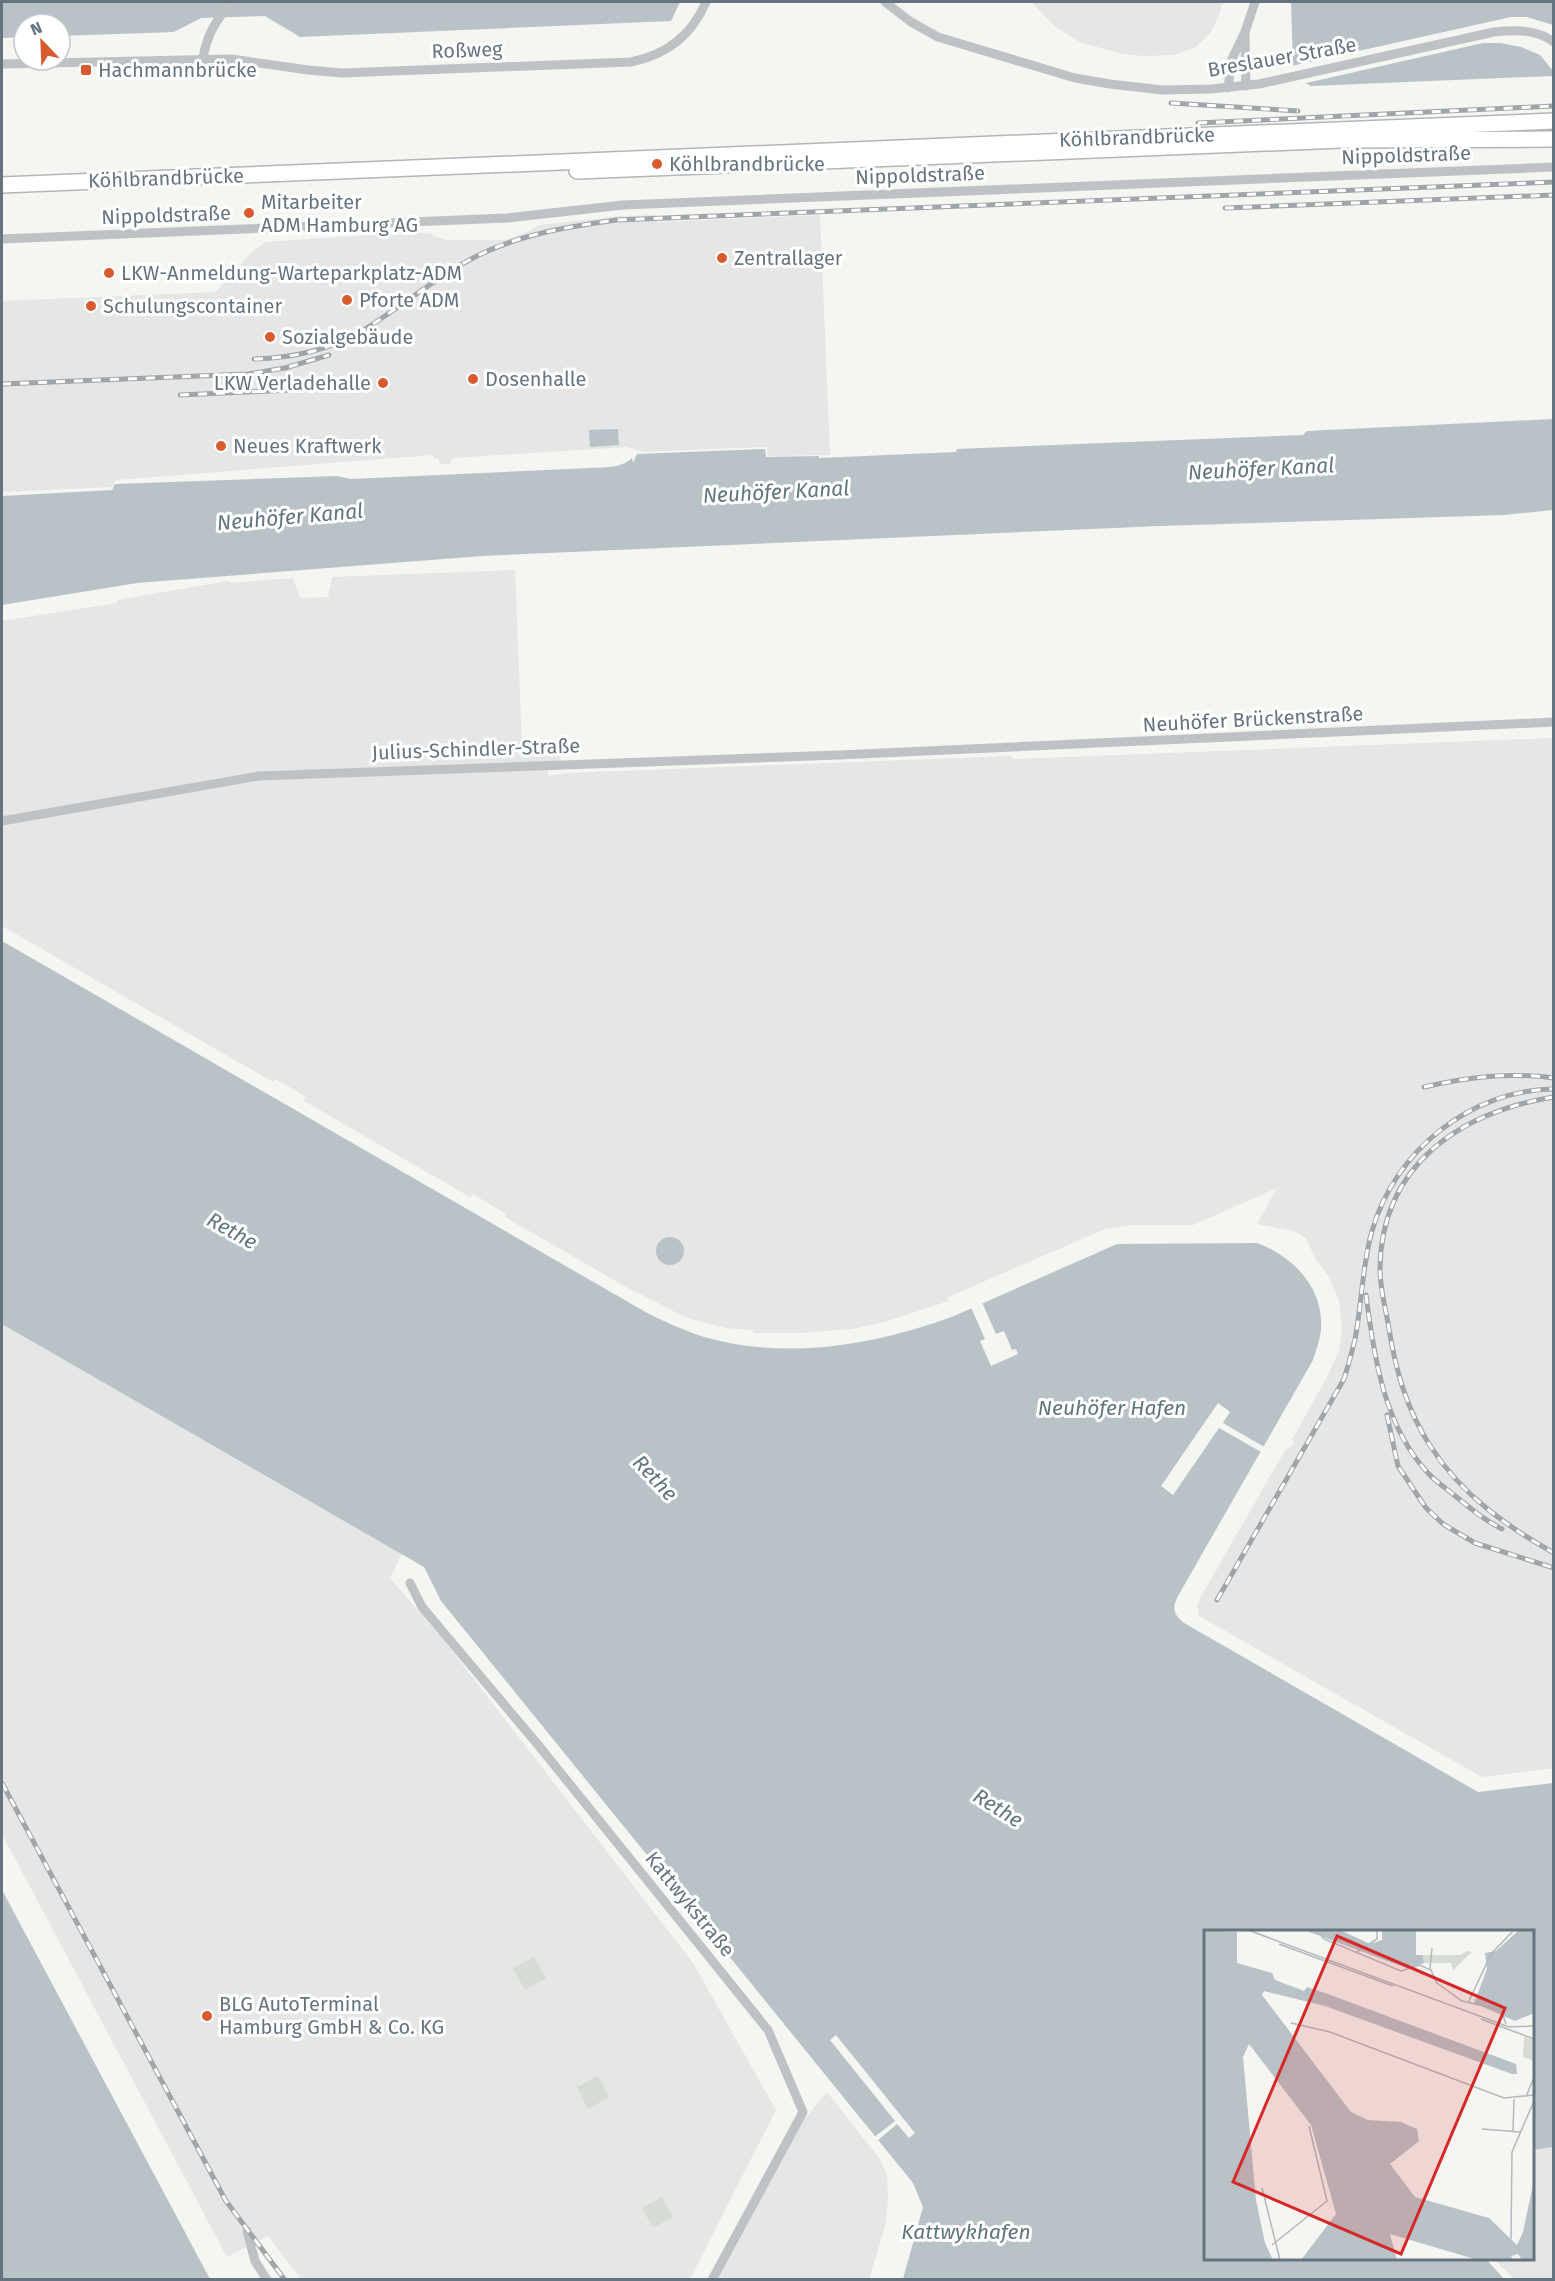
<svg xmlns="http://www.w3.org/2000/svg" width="1555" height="2281" viewBox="0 0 1555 2281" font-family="'Fira Sans',sans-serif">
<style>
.built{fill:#e5e6e5}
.green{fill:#d6dbd3}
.water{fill:#b8c2c7}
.pier{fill:#f5f5f1}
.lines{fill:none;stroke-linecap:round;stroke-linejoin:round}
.primary-casing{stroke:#b2b6b9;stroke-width:18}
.street{stroke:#bec2c5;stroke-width:9}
.primary{stroke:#fff;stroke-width:15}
.rail-casing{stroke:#a0a5aa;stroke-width:5}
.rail{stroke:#fff;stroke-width:3;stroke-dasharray:9;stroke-linecap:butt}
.poi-dot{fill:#d75b2f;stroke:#fff;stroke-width:2}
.labels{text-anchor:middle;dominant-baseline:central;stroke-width:6;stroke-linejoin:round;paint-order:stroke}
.street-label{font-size:20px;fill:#667480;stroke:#fff}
.poi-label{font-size:20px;fill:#667480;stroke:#fff;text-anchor:start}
.water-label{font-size:21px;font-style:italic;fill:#61757e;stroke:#fff}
.inset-road{fill:none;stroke:#b3b9bd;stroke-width:1.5}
.view{fill:#d62828;fill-opacity:0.15;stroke:#d62828;stroke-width:3}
.inset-edge{fill:none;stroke:#667480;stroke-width:3}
</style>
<rect width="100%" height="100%" fill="#f5f5f1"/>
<g class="built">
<polygon points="1032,2 1222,2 1220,12 1211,32 1196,47 1174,55 1144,56 1123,54 1082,43 1055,27"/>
<polygon points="655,215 656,222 820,215 830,455 770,456 767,454 767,447 643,452 626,447 452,458 450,464 441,464 438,459 434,459 433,455 116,480 112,487 2,492 2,301 216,292 251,253 265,242 416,232 433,234 433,236 446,240 505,240 529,231 539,225 620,216"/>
<polygon points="515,570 522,746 560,749 561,770 548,770 548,776 567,773 1011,756 1013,759 1553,738 1553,1768 1482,1777 1199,1616 1197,1604 1280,1459 1288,1447 1290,1448 1294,1442 1292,1440 1328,1375 1339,1351 1342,1326 1339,1300 1328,1275 1315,1258 1306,1238 1294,1231 1257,1224 1277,1188 1193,1225 1134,1225 1105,1229 948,1297 949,1301 884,1322 852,1329 799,1333 753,1333 753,1330 726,1328 687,1318 624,1286 505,1217 506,1214 473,1194 470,1197 304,1101 306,1097 276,1079 273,1082 2,926 2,621 117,603 117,600 228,581 230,583 293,578 300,598 328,597 332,577"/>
<polygon points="2,1321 405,1548 390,1578 446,1643 693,1963 776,2110 690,2279 301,2279 268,2236 227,2257 2,1834"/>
<polygon points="827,2092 879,2158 887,2175 888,2199 886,2223 869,2279 715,2280 798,2127"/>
<polygon points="1553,2147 1553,2279 1514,2279 1494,2259 1532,2258 1533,2150"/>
</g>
<g class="green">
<polygon points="534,1957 546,1978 525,1990 513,1968"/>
<polygon points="598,2076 609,2097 588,2109 577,2087"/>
<polygon points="662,2197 673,2217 653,2228 642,2208"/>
</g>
<g class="water">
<polygon points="2,2 680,2 671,21 300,37 265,16 201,18 174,32 60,36 60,24 24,24 24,37 2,38"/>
<polygon points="1291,2 1553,2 1553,76 1311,86 1300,80 1293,65"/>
<path d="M1553,419V510L1504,515L1160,526L482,556L137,583L2,605V496L112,490L115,484L337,476L351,479L589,468C604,467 620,469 632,458L633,463L637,454L765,449L766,457L819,456V458L956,452L957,449L1303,435L1307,431Z"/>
<polygon points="618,429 619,445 590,447 589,430"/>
<path d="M2,941L649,1314C664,1321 679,1328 695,1334C779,1362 873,1346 954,1316L1117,1244L1257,1243C1293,1256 1324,1288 1321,1329C1320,1340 1316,1350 1313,1360L1178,1596C1172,1607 1173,1615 1184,1623L1478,1792L1553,1783V2147L1533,2150L1532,1932H1206V2258L1486,2259L1504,2279H903L923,2207L913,2183L441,1601L424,1567L2,1324Z"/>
<circle cx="670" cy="1251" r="14"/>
<polygon points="2,1890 210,2279 2,2279"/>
</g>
<g class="pier">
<polygon points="1511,17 1527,17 1553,25 1553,71 1540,55 1521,47 1500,43 1483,43 1302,84 1298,81 1291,66"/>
<polygon points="981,1300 996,1334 1004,1331 1012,1350 1016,1349 1018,1354 991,1366 980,1341 985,1339 970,1305"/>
<polygon points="1218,1403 1230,1412 1223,1423 1266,1448 1263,1453 1219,1428 1173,1495 1161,1486"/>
<polygon points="836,2035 915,2133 909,2138 897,2124 876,2142 873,2138 895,2121 830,2040"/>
</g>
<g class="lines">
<defs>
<g id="primary">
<polyline points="577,171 1341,140 1554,139"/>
<polyline points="2,185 1554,121"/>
</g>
</defs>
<use href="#primary" class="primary-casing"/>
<g class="street">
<path d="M885,2L911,22L938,37L1075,78L1110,84L1162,90L1211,89L1259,84L1494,32C1515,30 1536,29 1554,42"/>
<polyline points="1245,34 1246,86"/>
<path d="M203,58C207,34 216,20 232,2"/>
<path d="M2,64L231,59L308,70L342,73L631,62C666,55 692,35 706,2"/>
<polyline points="1228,88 1232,59 1245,32 1255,2"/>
<polyline points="2,239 507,218 623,205 1554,167"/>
<polyline points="2,821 259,776 839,755 1554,722"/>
<polyline points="410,1583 422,1607 539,1746 768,2030 803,2112 712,2280"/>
<polyline points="247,2231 255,2261 267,2280"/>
</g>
<use href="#primary" class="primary"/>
<defs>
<g id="rail">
<polyline points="1171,103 1298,111"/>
<polyline points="1198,123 1554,106"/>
<polyline points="1225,208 1554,195"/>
<path d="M254,359C291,358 327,351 360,332C399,309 434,278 475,257C520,234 567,227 616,220L1554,182"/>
<polyline points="2,384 248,374 285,368 329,355"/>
<polyline points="180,395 290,390"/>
<path d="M1424,1087C1469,1077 1508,1072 1554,1078"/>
<path d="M1554,1097C1460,1112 1381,1165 1380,1269C1380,1288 1385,1306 1388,1323C1395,1368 1406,1409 1431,1447C1461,1494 1506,1526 1554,1553"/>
<path d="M1366,1295C1374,1357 1384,1427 1429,1474C1436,1482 1446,1488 1454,1495C1470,1508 1484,1520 1502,1529"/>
<polyline points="1387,1415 1398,1466 1426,1508 1443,1524 1475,1543 1554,1568"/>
<path d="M1217,1600L1344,1379C1348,1366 1352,1352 1355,1339C1362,1303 1362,1266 1372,1231C1395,1151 1470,1090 1554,1089"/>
<polyline points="2,1783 226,2201 285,2280"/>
</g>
</defs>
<use href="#rail" class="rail-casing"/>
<use href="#rail" class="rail"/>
</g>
<g class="poi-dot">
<rect x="80" y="64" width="12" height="12" rx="3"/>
<circle cx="657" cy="164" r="6"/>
<circle cx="249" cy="213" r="6"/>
<circle cx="722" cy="258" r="6"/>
<circle cx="109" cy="273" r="6"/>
<circle cx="347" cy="300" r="6"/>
<circle cx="91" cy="306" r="6"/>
<circle cx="270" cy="337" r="6"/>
<circle cx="473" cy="379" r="6"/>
<circle cx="383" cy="383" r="6"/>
<circle cx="221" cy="446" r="6"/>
<circle cx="207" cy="2016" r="6"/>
</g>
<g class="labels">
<g class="street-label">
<text transform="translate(467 50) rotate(-2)">Roßweg</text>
<text transform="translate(1282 57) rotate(-10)">Breslauer Straße</text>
<text transform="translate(1137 137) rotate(-2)">Köhlbrandbrücke</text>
<text transform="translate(1406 155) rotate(-2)">Nippoldstraße</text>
<text transform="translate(920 175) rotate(-2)">Nippoldstraße</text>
<text transform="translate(166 178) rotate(-2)">Köhlbrandbrücke</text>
<text transform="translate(166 215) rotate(-2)">Nippoldstraße</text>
<text transform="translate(1253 719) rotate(-3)">Neuhöfer Brückenstraße</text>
<text transform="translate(476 749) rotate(-2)">Julius-Schindler-Straße</text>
<text transform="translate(690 1904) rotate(51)">Kattwykstraße</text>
</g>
<g class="poi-label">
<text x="98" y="70">Hachmannbrücke</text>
<text x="669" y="164">Köhlbrandbrücke</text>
<text x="261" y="202">Mitarbeiter<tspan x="261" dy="23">ADM Hamburg AG</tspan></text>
<text x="734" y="258">Zentrallager</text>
<text x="121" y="273">LKW-Anmeldung-Warteparkplatz-ADM</text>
<text x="359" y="300">Pforte ADM</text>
<text x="103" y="306">Schulungscontainer</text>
<text x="282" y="337">Sozialgebäude</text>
<text x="485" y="379">Dosenhalle</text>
<text x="371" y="383" text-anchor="end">LKW Verladehalle</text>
<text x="233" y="446">Neues Kraftwerk</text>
<text x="219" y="2004">BLG AutoTerminal<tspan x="219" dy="23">Hamburg GmbH &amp; Co. KG</tspan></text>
</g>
<g class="water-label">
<text transform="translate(1261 469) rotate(-3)">Neuhöfer Kanal</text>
<text transform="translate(776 492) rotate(-3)">Neuhöfer Kanal</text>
<text transform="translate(290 517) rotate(-5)">Neuhöfer Kanal</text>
<text transform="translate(232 1231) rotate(29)">Rethe</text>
<text x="1112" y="1408">Neuhöfer Hafen</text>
<text transform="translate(655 1478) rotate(47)">Rethe</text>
<text transform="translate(998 1808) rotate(32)">Rethe</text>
<text x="966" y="2232">Kattwykhafen</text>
</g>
</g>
<g transform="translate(1204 1930)">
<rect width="330" height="330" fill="#f5f5f1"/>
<path d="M263,21L268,22L249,40L247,33H220L219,25H257ZM320,107L330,110V131L319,127Z" fill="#d6dbd3"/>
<path d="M0,0L33,2V33L68,43L71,50L100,61L103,57L124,64L312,134L313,144H308L121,76L60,61L58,65L147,182L164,190L197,192L213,199L215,211L186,234L211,267L285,288L313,315L319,302L330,250V330H318L314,324L307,326L309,330H274L186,304L193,330H97L132,284L107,195L45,114L39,127L52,270L61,313L69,330H0ZM100,0H136L166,14L178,10V0H212V25H219L220,33L205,39ZM315,0H330V83L311,91L270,73L283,39L281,23L292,21Z" fill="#b8c2c7"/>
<path class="inset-road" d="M44,0L305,97L330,96M113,0L120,9L197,41L216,35L226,40M75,14L189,56M228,18L226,38L233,53L258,71L297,80L302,94M153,22L173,9V0M264,73L287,24L310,0M277,89L330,109M87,93L126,102L300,168L330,165M322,167L330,147M278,199L316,202M309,201L310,169M58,258L76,330M307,309L308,222L330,171M68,315L123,271L105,196"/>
<path class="view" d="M133,6L301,78L197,324L29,252Z"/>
<rect width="330" height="330" class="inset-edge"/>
</g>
<rect width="1555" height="2281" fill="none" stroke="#667480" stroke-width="6"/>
<g transform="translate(42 42) rotate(337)"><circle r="28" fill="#ffffff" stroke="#c2c7cc" stroke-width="1.5"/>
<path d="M0-4.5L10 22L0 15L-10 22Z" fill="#d75b2f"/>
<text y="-9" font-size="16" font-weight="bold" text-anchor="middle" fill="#667480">N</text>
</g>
</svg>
